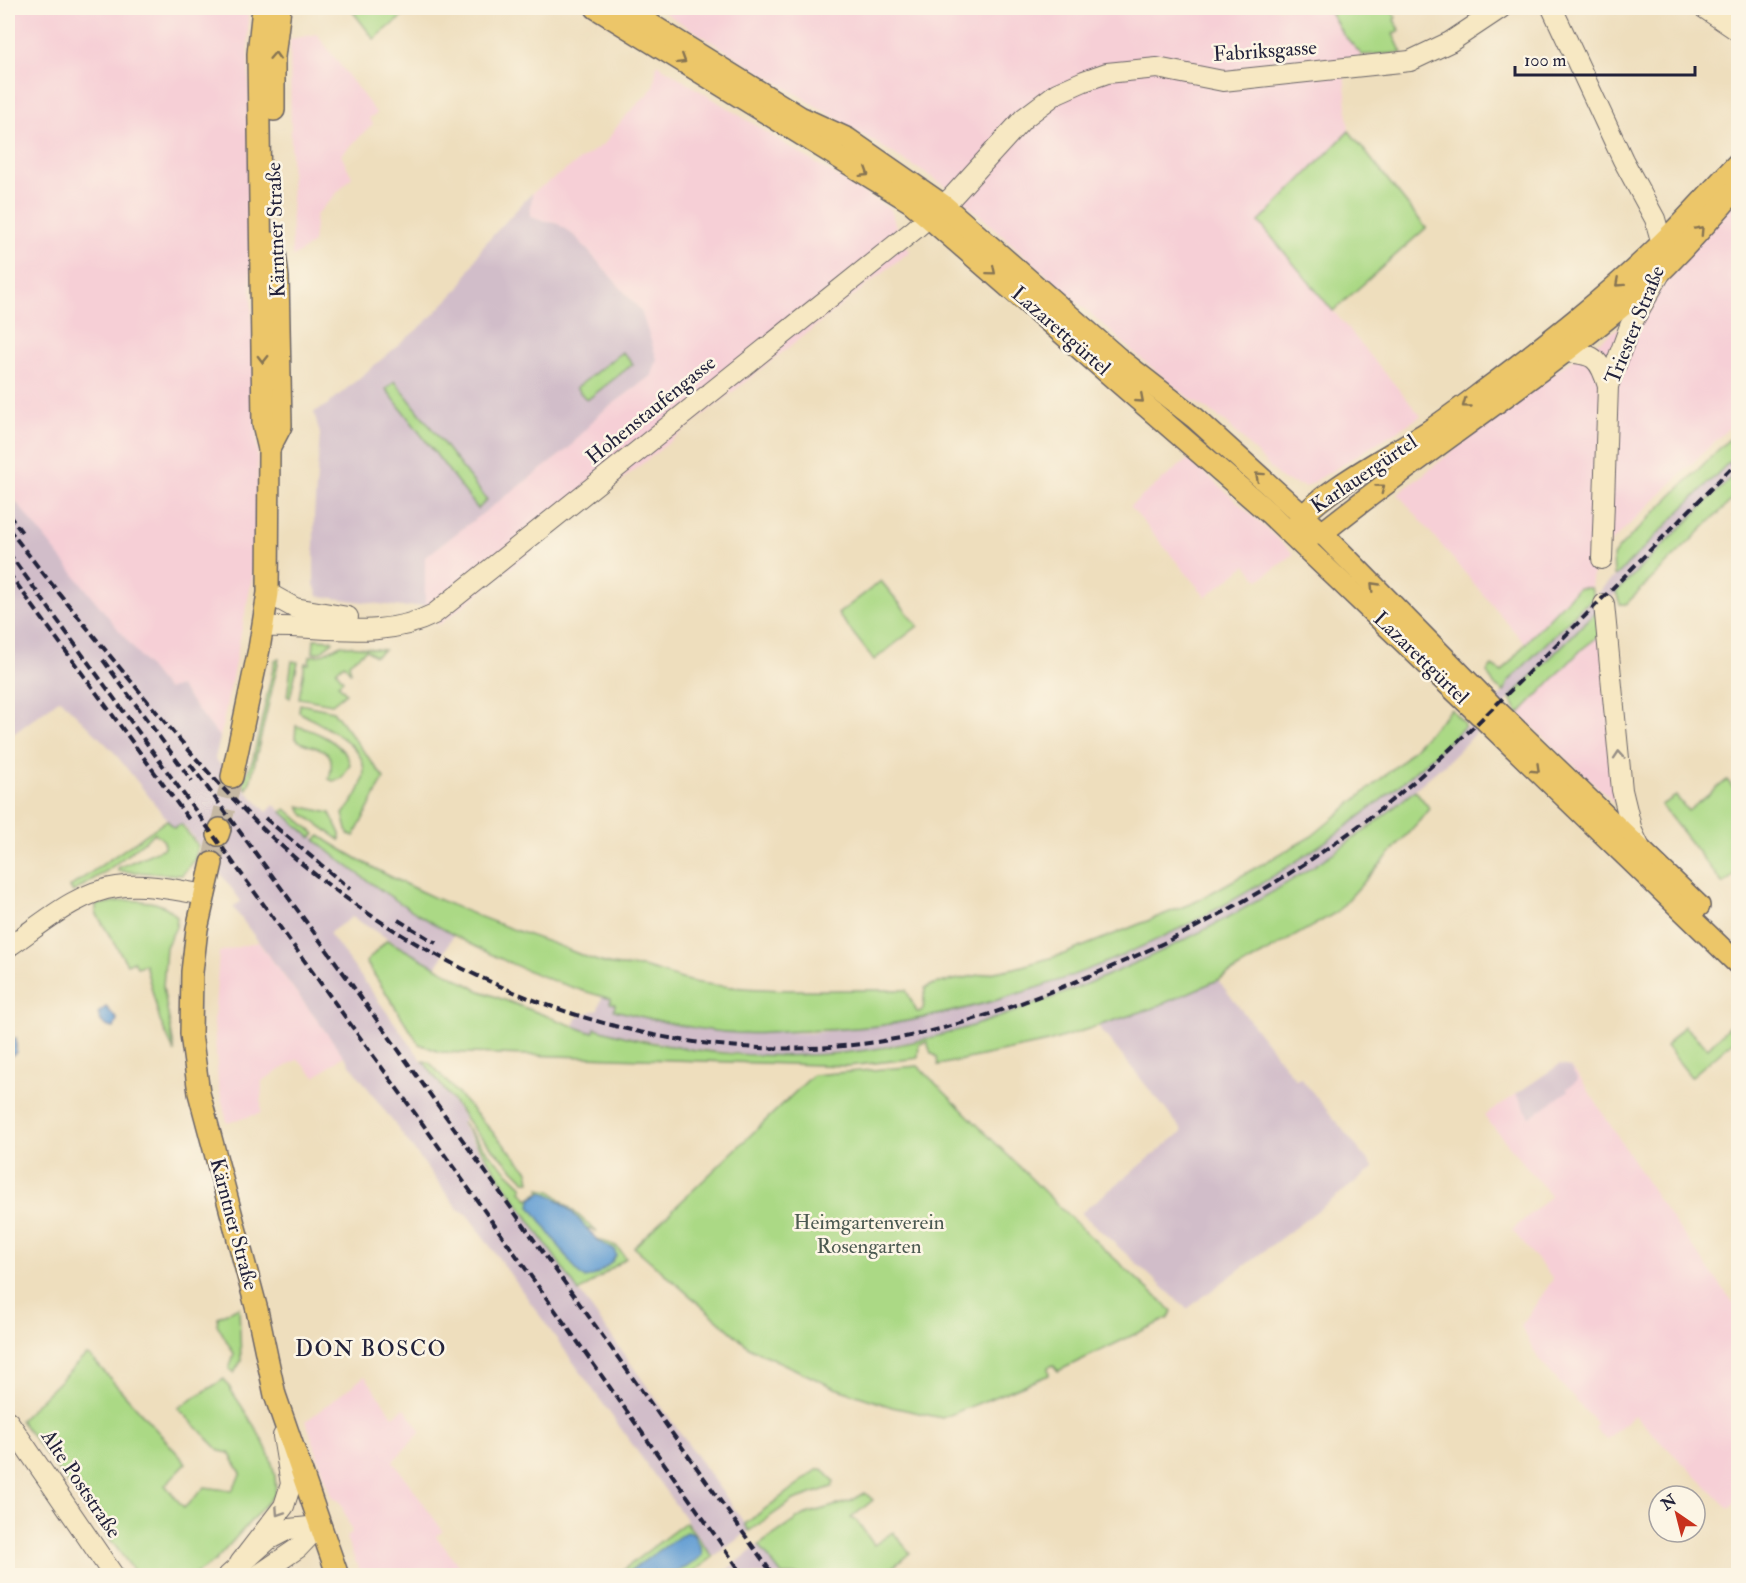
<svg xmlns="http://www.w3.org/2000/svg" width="1746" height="1583" viewBox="0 0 1746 1583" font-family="'IM FELL Double Pica',serif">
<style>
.built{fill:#f6cfd6}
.industrial{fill:#d1bdc9}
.green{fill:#abd985;stroke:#667e60;stroke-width:1.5}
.water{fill:#649ed3;stroke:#436087;stroke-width:1.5}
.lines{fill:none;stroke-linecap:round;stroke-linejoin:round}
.primary-tunnel{stroke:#c5b8a3;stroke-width:21;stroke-dasharray:21 10;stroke-linecap:butt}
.secondary-casing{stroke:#696468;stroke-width:22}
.primary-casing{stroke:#696468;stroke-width:24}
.secondary{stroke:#f7e8c3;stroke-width:20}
.primary{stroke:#ecc669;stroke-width:21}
.rail{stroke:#22223b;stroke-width:4;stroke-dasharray:9 4.5;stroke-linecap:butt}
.oneway{stroke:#877452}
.oneway2{stroke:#978f86}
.labels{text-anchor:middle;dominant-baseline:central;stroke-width:5;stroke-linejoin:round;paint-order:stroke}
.street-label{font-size:21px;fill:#22223b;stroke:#fcf5e5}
.park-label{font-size:21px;fill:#4b5951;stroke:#fcf5e5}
.neighbourhood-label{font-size:22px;letter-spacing:1.5px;fill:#22223b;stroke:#fcf5e5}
</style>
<rect width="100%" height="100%" fill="#fcf5e5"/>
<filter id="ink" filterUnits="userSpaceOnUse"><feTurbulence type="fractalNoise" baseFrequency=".0167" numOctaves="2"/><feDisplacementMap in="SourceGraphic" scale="12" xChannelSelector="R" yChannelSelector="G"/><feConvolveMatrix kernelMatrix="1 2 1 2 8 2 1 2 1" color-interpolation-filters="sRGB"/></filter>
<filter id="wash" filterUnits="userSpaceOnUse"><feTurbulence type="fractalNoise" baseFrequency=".008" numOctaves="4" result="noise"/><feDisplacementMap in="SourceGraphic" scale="24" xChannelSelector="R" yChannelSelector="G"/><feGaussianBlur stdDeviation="1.35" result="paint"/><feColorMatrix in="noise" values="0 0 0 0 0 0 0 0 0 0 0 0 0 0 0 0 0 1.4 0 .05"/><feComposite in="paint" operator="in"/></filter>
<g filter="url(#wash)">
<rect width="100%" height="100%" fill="#eedebd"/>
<g class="built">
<polygon points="8,8 248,8 251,284 258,464 256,559 220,738 179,686 167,690 24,513 8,488"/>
<polygon points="657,8 1328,8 1342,33 1362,55 1344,71 1349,131 1259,222 1421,416 1306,487 1282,480 1226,422 1185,395 1137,355 949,188"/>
<polygon points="317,34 377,114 369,118 373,124 341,155 352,177 316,215 313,243 292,258 290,39"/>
<polygon points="657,64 891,210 897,230 910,251 439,625 425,605 425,557 568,449 598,415 652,375 641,311 576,237 558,224 530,217 532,193 605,143 622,120 653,88"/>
<polygon points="1738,194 1738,419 1595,558 1591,588 1593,608 1599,609 1616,804 1519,714 1510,698 1547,664 1525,644 1398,494 1556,371 1637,315"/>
<polygon points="1188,459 1223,489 1294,554 1259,580 1246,565 1206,597 1130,506"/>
<polygon points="258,942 344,1056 315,1077 298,1059 262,1081 261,1113 227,1123 218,1084 214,1020 219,952"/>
<polygon points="1559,1065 1570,1067 1581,1079 1661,1204 1738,1309 1738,1500 1729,1509 1634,1415 1606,1440 1594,1427 1597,1424 1539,1360 1521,1326 1553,1279 1512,1230 1551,1196 1484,1116"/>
<polygon points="365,1376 393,1416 405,1408 421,1432 393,1461 443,1531 436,1536 466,1575 361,1575 346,1538 352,1532 340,1502 331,1496 306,1421"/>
</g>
<g class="industrial">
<polygon points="532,193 530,217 558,224 576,237 641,311 657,359 652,375 598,415 568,449 425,557 425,605 402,607 318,596 314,584 314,515 320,434 314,412 327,405 425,323 460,287 483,246"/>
<polygon points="1738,453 1738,471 1446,763 1391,809 1324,859 1236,914 1184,941 1094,981 986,1023 928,1038 868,1050 775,1057 679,1047 596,1029 594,1032 589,1032 574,1028 576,1018 598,1009 602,997 611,999 616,1004 615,1010 668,1023 726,1031 810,1033 882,1026 938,1015 1041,985 1136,949 1196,920 1264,882 1340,832 1392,791 1464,727 1468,727 1506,690 1508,682"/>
<polygon points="8,492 167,690 179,686 220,738 215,759 267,812 274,805 363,878 454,934 436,968 352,917 329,933 464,1118 461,1124 512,1197 745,1524 749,1531 713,1557 467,1214 458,1209 235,910 233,908 241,901 184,825 174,828 113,751 60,699 8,738"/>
<polygon points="1218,980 1296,1080 1300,1077 1374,1168 1187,1309 1081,1213 1183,1131 1098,1026 1153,1008"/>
<polygon points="1559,1065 1570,1067 1578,1080 1567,1088 1568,1091 1530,1117 1516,1094"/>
<polygon points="759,1545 782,1575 726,1575 724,1572"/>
</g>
<g class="green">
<polygon points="350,8 412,8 412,9 374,39"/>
<polygon points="1328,8 1389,8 1396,17 1394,20 1400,30 1393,34 1402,53 1362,55 1342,33"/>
<polygon points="1349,131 1426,228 1333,311 1259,222"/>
<polygon points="622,352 633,364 587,400 576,388"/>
<polygon points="395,381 487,500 478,509 386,389"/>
<polygon points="1738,430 1738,453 1617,575 1614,575 1613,556 1620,547"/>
<polygon points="1738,471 1738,494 1626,604 1620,604 1616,592"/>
<polygon points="881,581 918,626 874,660 838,614"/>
<polygon points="1578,588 1591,588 1594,598 1581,608 1508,682 1504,692 1494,685 1487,672 1492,666 1502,672 1530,638"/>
<polygon points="1599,609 1600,633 1595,639 1582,649 1519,714 1510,698"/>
<polygon points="314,639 331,640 333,642 320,652 313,653"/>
<polygon points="341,645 384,650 375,656 366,650 349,663 351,673 344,664 336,671 343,680 338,684 346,693 332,704 299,698 305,663 309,664 310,656 320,655"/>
<polygon points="279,659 251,779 247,789 242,784 253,759 275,660"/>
<polygon points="292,661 298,662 290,698 287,696"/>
<path d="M300,704L333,711L384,778L354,836L348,834L343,814C392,757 346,739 299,712Z"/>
<path d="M1451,709L1464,723V727C1308,878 1100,991 884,1025C845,1031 806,1030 767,1033C722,1037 658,1021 614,1010L615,1004L610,1003L611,999C504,971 400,911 315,840L320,836C391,883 473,916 554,944C573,951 594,962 613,965C622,967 632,966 641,967C658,970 675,978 693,982C764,994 835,989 906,990L917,1012L923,1011L925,988L934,984L1015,968L1064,954L1195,902L1312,836L1402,761Z"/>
<path d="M296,726C315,730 345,744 350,764L342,778L333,781L329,779C340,739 309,753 295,738Z"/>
<polygon points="1727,780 1738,794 1738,872 1723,884 1661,805 1676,796 1688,811"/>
<path d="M1415,790L1430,809L1337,912L1218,980L1153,1008L1048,1042L938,1065L937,1057L931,1053L927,1042L919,1044L918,1058L849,1066L440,1052L419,1044L366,962L387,940L478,990L589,1032H594L595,1028C682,1055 779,1062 868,1050C935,1041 997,1019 1059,995C1188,945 1310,880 1415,790Z"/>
<polygon points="299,806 330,813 340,834 340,840 302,813"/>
<polygon points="286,809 315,834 311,838 282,812"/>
<polygon points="167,820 174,828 181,824 198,846 195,859 182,875 118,871 118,868 164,848 164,841 155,833 108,870 73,892 70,887"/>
<path d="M126,900C144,901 165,901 177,917L176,927L166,947L163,987L175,1053L160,1021L145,964L137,967L134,961L127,964L96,913V905Z"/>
<polygon points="1734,1021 1738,1027 1738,1037 1691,1077 1666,1046 1684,1026 1708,1048"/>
<polygon points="423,1061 429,1062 528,1171 530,1181 525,1181 476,1132"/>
<polygon points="918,1066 1080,1227 1172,1311 1169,1318 1058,1371 1053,1365 1048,1367 1049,1375 942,1418 892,1407 835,1388 750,1348 634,1247 813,1075"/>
<polygon points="462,1122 490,1155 523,1187 521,1191 528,1199 540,1192 539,1189 551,1191 597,1232 585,1227 588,1236 616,1246 626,1258 579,1292"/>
<polygon points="239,1307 241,1361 234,1373 229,1369 234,1354 217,1324 218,1317"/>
<path d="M86,1355L90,1356L186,1463L165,1485L184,1508L205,1487L232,1491L241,1473L229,1453L220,1451L178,1408L224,1379C243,1411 281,1455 275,1494L215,1561L194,1575H137L20,1420Z"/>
<polygon points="823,1469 834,1482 832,1487 794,1500 749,1531 745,1524 817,1470"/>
<polygon points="865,1493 873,1500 851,1518 857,1521 874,1545 893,1532 910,1553 893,1567 898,1575 782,1575 759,1545 803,1515 851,1501"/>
<polygon points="686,1522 713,1557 689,1575 615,1576"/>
</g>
<g class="water">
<path d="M106,1007L117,1019L114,1028C104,1027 100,1022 98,1013Z"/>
<polygon points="16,1038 16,1052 8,1058 8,1039"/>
<path d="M542,1192C562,1196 584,1226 597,1240C601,1244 609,1246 614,1249L616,1255C612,1264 596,1277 585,1278L579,1274L530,1206L531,1199Z"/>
<path d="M686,1532L693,1534L701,1548L702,1555C681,1578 652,1576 624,1575Z"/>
</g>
</g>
<g filter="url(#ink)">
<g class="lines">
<g class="primary-tunnel">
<polyline points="220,829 232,777"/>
<polyline points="212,863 218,835"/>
</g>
<defs>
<g id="secondary">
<polyline points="1552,8 1623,160 1655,219 1662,244 1661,272 1630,326 1608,386 1602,559"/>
<polyline points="1704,8 1738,31"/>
<path d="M1564,352C1594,354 1599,357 1608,386"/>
<polyline points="268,593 295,608 348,617"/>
<polyline points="1604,604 1622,790 1632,831 1641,850"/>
<path d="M264,627C321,625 381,641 434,614L914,230L952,197L1024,118L1057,93L1084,81L1107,73L1157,68L1223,81L1410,61L1450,42L1501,8"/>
<path d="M8,947C41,925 76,892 117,887C145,883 177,890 205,895"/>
<polyline points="8,1421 114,1576"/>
<polyline points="240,1563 284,1506 291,1484 283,1436"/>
<polyline points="228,1576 268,1540 289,1529 319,1526"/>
<polyline points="257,1576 298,1548 319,1526"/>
</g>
<g id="primary">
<polyline points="596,8 911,202 1269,513 1480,715"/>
<polyline points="624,8 800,117 848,139 943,205 1118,358 1195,418 1322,533 1491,705"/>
<polyline points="274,110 274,57 280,8"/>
<polyline points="269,449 281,426 278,278 274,243"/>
<path d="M1296,528C1304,500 1399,450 1426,433C1450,417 1473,399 1496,382C1553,339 1609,295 1660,245C1687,219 1712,190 1738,163"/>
<path d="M1308,536L1322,533C1421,453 1530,384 1627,302C1668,268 1703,227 1738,187"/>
<polyline points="1497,711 1699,906"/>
<polyline points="1486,721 1738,964"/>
<polyline points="232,777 259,649 268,593 269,449 263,424 258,54 263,8"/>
<polyline points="218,835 220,829"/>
<polyline points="212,863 197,929 192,972 191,1034 199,1093 257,1310 275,1395 338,1576"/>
</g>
</defs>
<use href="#secondary" class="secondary-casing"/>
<use href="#primary" class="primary-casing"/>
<use href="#secondary" class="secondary"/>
<use href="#primary" class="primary"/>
<g class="rail">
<polyline points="8,514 24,535"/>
<path d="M8,528C49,582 92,634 135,686C185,747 235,806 295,858C457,995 677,1076 889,1040C960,1028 1026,1002 1092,975C1198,931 1298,875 1387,804C1443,759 1493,708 1543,658C1608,593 1673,527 1738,461"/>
<polyline points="8,552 422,1123 744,1576"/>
<polyline points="8,572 190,821"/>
<polyline points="103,660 192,781"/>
<polyline points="190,764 332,957 774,1576"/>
<polyline points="265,818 350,889"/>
<polyline points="398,920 436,943"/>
</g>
</g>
<defs><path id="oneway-chevron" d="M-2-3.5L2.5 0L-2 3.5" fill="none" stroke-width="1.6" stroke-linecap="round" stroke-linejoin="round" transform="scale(1.5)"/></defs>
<g class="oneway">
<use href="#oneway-chevron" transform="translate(275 56) rotate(-87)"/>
<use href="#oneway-chevron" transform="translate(682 60) rotate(32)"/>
<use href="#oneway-chevron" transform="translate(865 173) rotate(32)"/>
<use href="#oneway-chevron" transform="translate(1700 230) rotate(-47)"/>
<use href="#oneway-chevron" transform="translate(992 271) rotate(40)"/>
<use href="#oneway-chevron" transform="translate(1619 283) rotate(138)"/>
<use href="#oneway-chevron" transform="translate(263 359) rotate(91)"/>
<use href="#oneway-chevron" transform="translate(1140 399) rotate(41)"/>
<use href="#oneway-chevron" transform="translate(1466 404) rotate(144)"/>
<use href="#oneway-chevron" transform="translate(1259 476) rotate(-138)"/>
<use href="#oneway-chevron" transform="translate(1381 488) rotate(-37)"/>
<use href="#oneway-chevron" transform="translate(1374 586) rotate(-134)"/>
<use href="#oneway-chevron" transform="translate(1536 769) rotate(44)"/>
</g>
<g class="oneway2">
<use href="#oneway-chevron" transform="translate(1619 755) rotate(-94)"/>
<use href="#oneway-chevron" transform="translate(279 1512) rotate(124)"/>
</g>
</g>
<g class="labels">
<g class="street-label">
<text transform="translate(1265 51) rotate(-4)">Fabriksgasse</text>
<text transform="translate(276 230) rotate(-92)">Kärntner Straße</text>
<text transform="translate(1635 325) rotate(-68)">Triester Straße</text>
<text transform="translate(1061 331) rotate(41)">Lazarettgürtel</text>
<text transform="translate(651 410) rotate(-39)">Hohenstaufengasse</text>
<text transform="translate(1364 474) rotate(-34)">Karlauergürtel</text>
<text transform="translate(1421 658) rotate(44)">Lazarettgürtel</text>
<text transform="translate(234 1224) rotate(75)">Kärntner Straße</text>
<text transform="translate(81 1484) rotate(56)">Alte Poststraße</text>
</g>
<g class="park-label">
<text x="869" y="1222">Heimgartenverein<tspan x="869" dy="24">Rosengarten</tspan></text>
</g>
<g class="neighbourhood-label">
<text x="371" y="1349">DON BOSCO</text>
</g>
</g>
<rect width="1746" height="1583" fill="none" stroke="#fcf5e5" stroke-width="30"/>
<g transform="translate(1677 1514) rotate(325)"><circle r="28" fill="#fcf5e5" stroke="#a5a1a1" stroke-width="1.5"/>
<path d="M0-4.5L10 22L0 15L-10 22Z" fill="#c8321e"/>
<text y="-9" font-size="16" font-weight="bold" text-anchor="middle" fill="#22223b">N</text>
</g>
<path d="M1515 66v9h180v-9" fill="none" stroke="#22223b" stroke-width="3"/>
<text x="1524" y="66" font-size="18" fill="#22223b" stroke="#fcf5e5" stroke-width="4.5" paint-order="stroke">100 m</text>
</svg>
